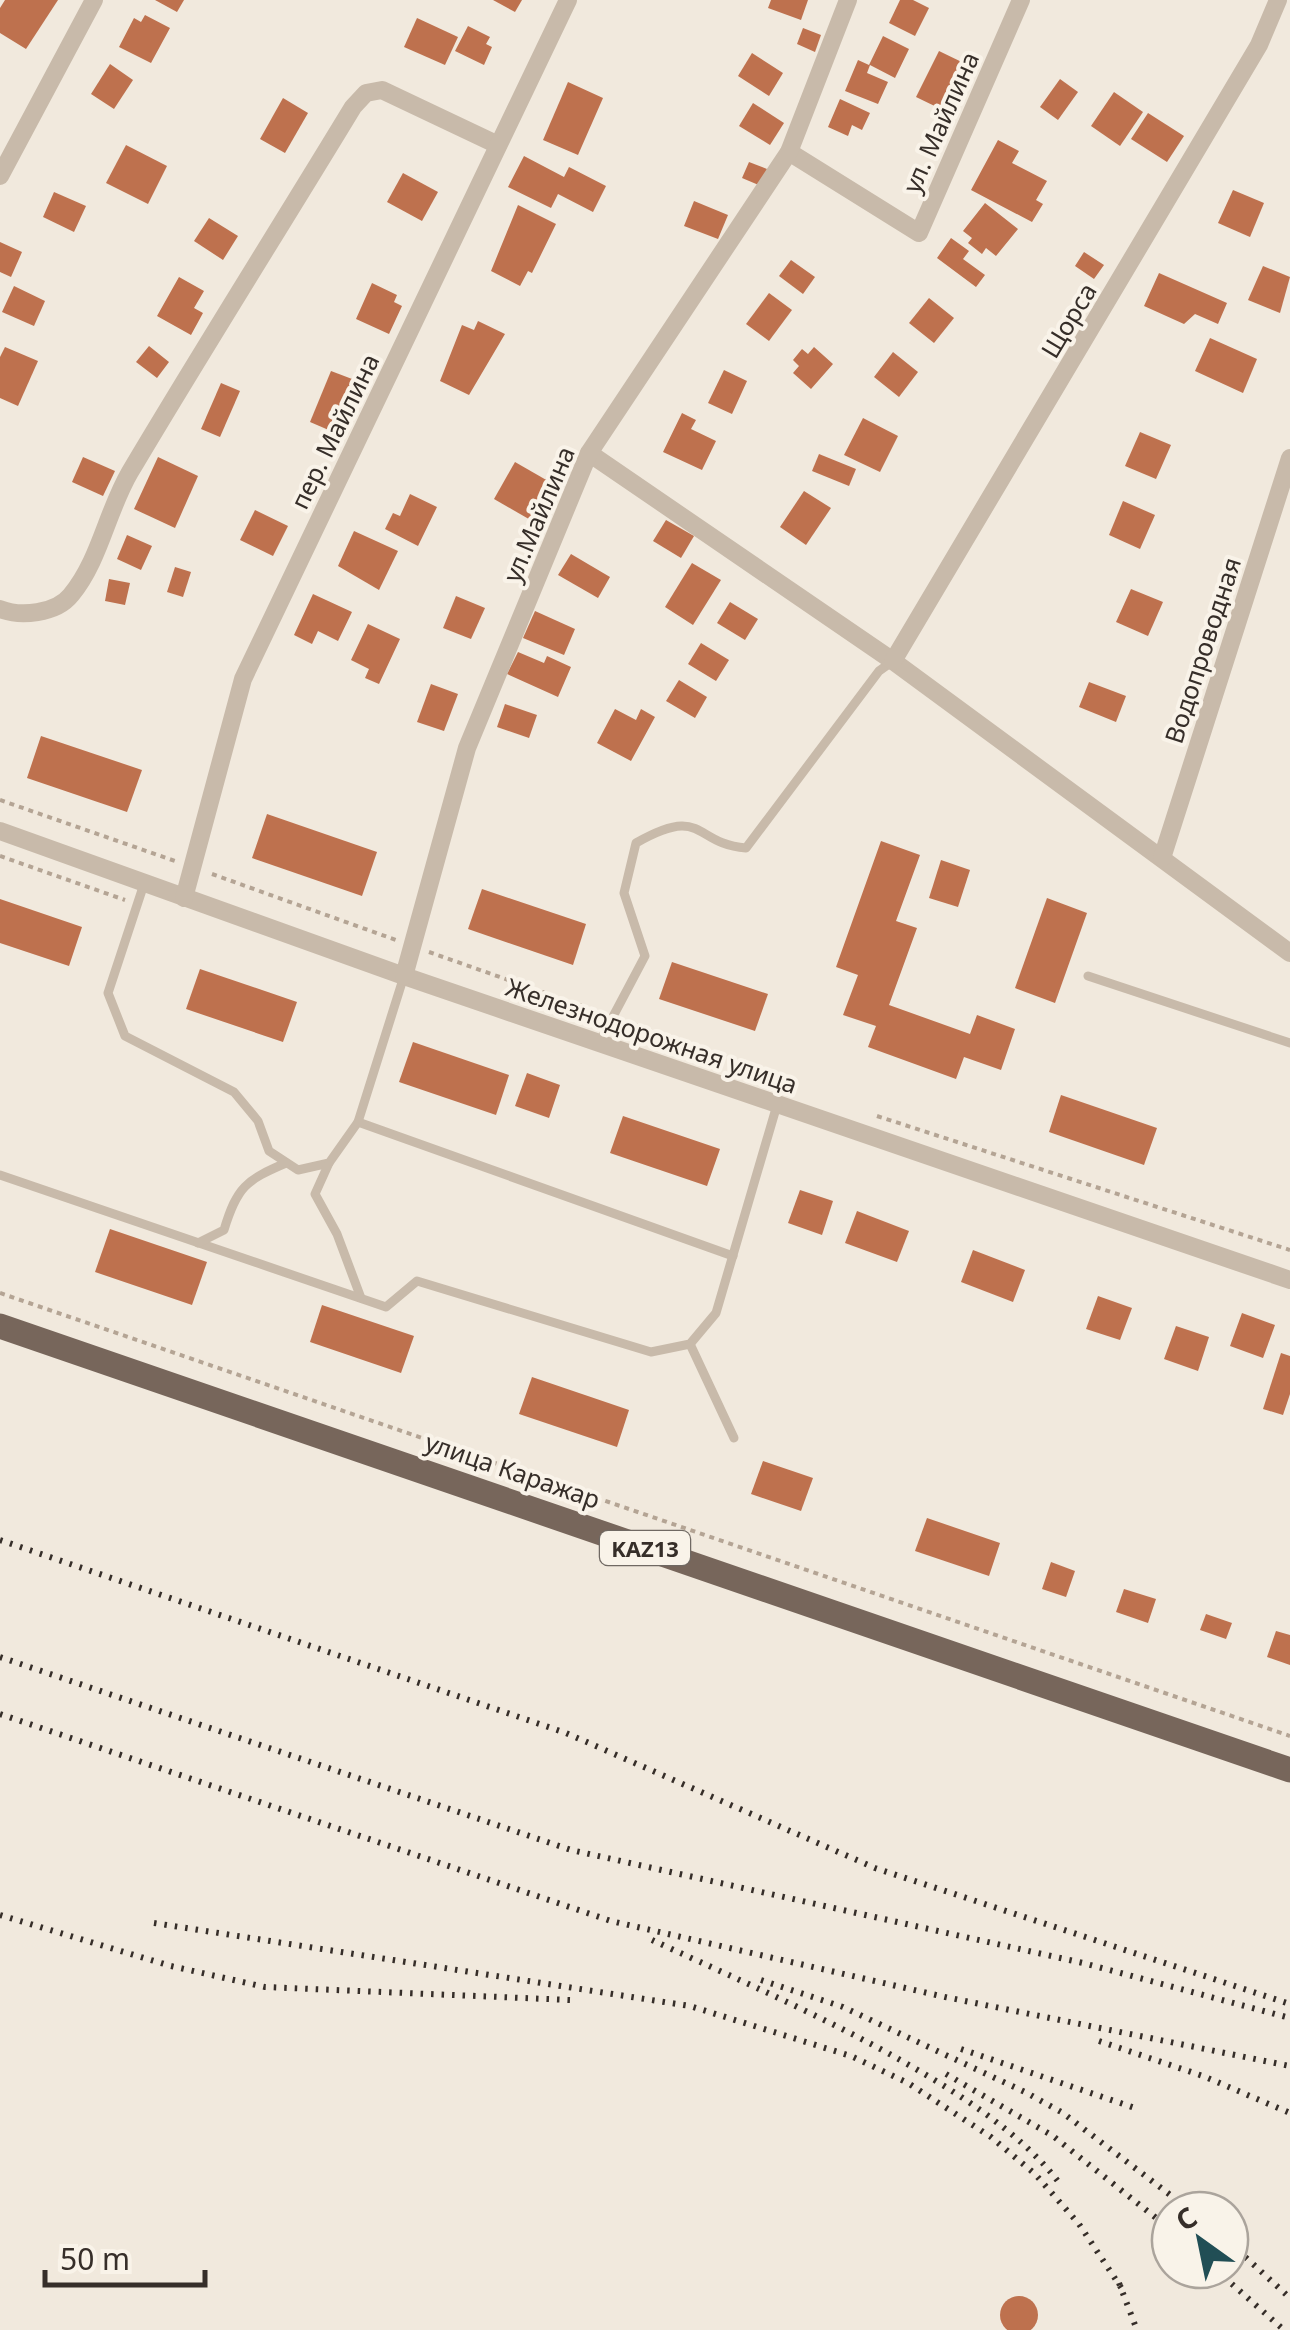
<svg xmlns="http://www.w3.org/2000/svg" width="1290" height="2330" viewBox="0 0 1290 2330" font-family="'Noto Sans',sans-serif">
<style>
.building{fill:#be714e}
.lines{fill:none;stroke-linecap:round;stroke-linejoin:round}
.path{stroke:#b4a494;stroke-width:4;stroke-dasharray:5 5;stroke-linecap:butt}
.service{stroke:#c8baaa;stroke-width:9}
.minor{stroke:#c8baaa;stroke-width:18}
.primary{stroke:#77665b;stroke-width:25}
.rail{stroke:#362e29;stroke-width:6;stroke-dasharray:2.5 8;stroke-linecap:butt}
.labels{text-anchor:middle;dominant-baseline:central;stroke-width:8;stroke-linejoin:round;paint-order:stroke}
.shield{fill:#f9f3e9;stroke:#706963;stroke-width:2.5}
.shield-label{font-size:22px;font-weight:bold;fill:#362e29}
.street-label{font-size:25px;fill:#362e29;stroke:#f9f3e9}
</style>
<rect width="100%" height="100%" fill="#f1e9dd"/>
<g class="building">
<polygon points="5,0 58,0 26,49 0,33 0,8"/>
<polygon points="155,0 184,0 177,12"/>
<polygon points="493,0 522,0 515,12"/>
<polygon points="771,0 808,0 801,20 768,8"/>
<polygon points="900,0 913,0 929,8 915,36 889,23"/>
<polygon points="145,15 170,28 151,63 119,47 134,18 141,22"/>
<polygon points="417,18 458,37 445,65 404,47"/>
<polygon points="468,26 490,37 486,44 492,47 484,65 455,51"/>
<polygon points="803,28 821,35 815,52 797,44"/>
<polygon points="883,36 909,49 895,78 870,65 867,73 888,82 878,104 845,91 858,60 869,65"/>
<polygon points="939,51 970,66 947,112 916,97"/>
<polygon points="752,53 783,73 769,96 738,76"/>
<polygon points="110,64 133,80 114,109 91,94"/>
<polygon points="1060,79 1078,92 1058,120 1040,107"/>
<polygon points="568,82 603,98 578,155 543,140"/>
<polygon points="1114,92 1143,112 1120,146 1091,126"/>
<polygon points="283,98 308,113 285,153 260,139"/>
<polygon points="840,99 870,113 862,130 852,125 848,136 828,127"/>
<polygon points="753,103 784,123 770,145 739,126"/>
<polygon points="1148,113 1184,136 1167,162 1131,139"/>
<polygon points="998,140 1019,151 1012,163 1047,181 1036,200 1043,204 1032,222 971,190"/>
<polygon points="126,145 167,166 148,204 106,183"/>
<polygon points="524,156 564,177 569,167 606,186 593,212 558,194 551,208 508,187"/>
<polygon points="749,162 767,169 761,186 742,178"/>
<polygon points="403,173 438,192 422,221 387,202"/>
<polygon points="1233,190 1264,203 1250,237 1218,223"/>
<polygon points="54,192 86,206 74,232 43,217"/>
<polygon points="694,201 728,215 718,239 684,226"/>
<polygon points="985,203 1018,229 996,256 986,248 982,254 968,243 972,238 963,231"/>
<polygon points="518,205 556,224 532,273 528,271 520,286 491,271"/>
<polygon points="209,218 238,236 223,260 194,241"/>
<polygon points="951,238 969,251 963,259 985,275 976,287 937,258"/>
<polygon points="0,242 22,252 11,277 0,272"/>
<polygon points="1084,252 1104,265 1094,279 1075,266"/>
<polygon points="791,260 815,277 803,294 779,276"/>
<polygon points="1263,266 1290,277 1280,313 1248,300"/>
<polygon points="1159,273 1227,303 1218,324 1195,314 1184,324 1144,306"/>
<polygon points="179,277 204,291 194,308 203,313 191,335 157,316"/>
<polygon points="372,283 397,295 394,302 402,306 389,334 356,319"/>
<polygon points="14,286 45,301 34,326 2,312"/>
<polygon points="769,293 792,310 769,341 746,324"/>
<polygon points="929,298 954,318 934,343 909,323"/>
<polygon points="478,321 505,334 469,395 440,381 462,325 474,330"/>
<polygon points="1210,338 1257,359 1243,393 1195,371"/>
<polygon points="149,346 169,362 157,378 136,362"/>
<polygon points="5,347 38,361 18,406 0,398 0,357"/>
<polygon points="814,347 833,364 811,389 793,373 799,366 793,360 802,349 808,354"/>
<polygon points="893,352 918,372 899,397 874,377"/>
<polygon points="724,370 747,381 732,414 708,403"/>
<polygon points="331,371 360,382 338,434 310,422"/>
<polygon points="221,383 240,391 220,437 201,429"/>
<polygon points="682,413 696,420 691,429 716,441 702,470 663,452"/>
<polygon points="863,418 898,436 880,472 844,455"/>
<polygon points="1140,432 1171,445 1156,479 1125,466"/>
<polygon points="819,454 856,469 849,486 812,471"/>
<polygon points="83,457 115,471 103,496 72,482"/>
<polygon points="158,457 198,476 175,528 134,509"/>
<polygon points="515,462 555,485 534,522 494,499"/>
<polygon points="804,491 831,508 806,545 780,527"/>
<polygon points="410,494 437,507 418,546 385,529 393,513 400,516"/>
<polygon points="1123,501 1155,515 1140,549 1109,535"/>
<polygon points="255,510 288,526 273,556 240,540"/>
<polygon points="666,520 694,536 681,558 653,541"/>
<polygon points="354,531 398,551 379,590 338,566"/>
<polygon points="127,535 152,546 141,570 117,559"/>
<polygon points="571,554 610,577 598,598 558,575"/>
<polygon points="692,563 721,580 693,625 665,607"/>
<polygon points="175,567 191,572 183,597 167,592"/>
<polygon points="109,579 130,583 125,605 105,601"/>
<polygon points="1131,589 1163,602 1148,636 1116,622"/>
<polygon points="313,594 352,612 338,641 318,631 312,644 294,635"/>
<polygon points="456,596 485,608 471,639 443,628"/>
<polygon points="730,602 758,619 745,640 717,623"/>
<polygon points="535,611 575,629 564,655 523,638"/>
<polygon points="368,624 400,639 379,684 365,678 369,669 351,660"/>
<polygon points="701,643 729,660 716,681 688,664"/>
<polygon points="518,652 544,663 547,656 571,667 558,697 507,674"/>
<polygon points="679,680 707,697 695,718 666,701"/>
<polygon points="1089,682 1126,696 1116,722 1079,707"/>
<polygon points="431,684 458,694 444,731 417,722"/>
<polygon points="505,704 537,715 529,738 497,727"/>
<polygon points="615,709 636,720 641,709 655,717 631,761 597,743"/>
<polygon points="41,736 142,770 127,812 27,778"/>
<polygon points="267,814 377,852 362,896 252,858"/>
<polygon points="881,841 920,855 896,921 917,928 889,1005 970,1034 977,1015 1015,1029 1001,1070 964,1057 956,1079 868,1047 876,1026 843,1015 858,975 836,967"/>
<polygon points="941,860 970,870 958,907 929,898"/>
<polygon points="482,889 586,924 573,965 468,929"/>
<polygon points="1047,898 1087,913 1055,1003 1015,988"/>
<polygon points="0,899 82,927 69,966 0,943"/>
<polygon points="672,962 768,994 755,1031 659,999"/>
<polygon points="200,969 297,1002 283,1042 186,1009"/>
<polygon points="413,1042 509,1075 496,1115 399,1082"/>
<polygon points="527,1073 560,1085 549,1118 515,1106"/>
<polygon points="1061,1095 1157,1128 1144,1165 1049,1132"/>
<polygon points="623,1116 720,1149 707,1186 610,1153"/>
<polygon points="800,1190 833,1201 822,1235 788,1223"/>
<polygon points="857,1211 909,1231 897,1262 845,1243"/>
<polygon points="110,1229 207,1262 192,1305 95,1272"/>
<polygon points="973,1250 1025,1270 1013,1302 961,1282"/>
<polygon points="1098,1296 1132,1308 1120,1340 1086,1329"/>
<polygon points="322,1305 414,1336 401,1373 310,1342"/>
<polygon points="1242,1313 1275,1325 1263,1358 1230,1346"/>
<polygon points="1176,1326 1209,1337 1198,1371 1164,1359"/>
<polygon points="1281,1353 1290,1356 1290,1394 1283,1415 1263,1409"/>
<polygon points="532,1377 629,1410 617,1447 519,1414"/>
<polygon points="763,1461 813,1478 801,1511 751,1494"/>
<polygon points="927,1518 1000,1543 989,1576 915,1551"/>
<polygon points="1051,1562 1075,1571 1066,1597 1042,1589"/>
<polygon points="1124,1589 1156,1599 1148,1623 1116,1612"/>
<polygon points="1206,1614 1232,1623 1226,1639 1200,1630"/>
<polygon points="1276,1631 1290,1635 1290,1665 1267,1657"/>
<circle cx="1019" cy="2315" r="19"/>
</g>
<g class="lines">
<g class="path">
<polyline points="0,800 175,861"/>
<polyline points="0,856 125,900"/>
<polyline points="212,874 396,940"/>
<polyline points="429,952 599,1012"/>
<polyline points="627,1022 782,1077 783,1085"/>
<polyline points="877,1116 1290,1250"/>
<polyline points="0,1293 1290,1736"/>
</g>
<g class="service">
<polyline points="144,884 108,993 125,1036 234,1092 258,1121 269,1151 298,1170 329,1163 358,1122 404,976"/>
<polyline points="1088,976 1290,1043"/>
<path d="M599,1043L645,956L624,893L636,843C705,804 693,844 746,848L879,671L893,661"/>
<polyline points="358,1122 733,1256"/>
<polyline points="329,1163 315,1194 337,1234 361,1298"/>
<polyline points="0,1175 386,1307 417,1281 651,1352 690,1344 716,1313 777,1105"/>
<path d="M198,1243L224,1230C237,1187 246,1180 286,1163"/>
<polyline points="690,1344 734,1438"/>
</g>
<g class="minor">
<polyline points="789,152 919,233 1021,0"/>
<polyline points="0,176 94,0"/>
<polyline points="589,453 893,661 1290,953"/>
<path d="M0,609C20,617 56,614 71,595C100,560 107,511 130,472C203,349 279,229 353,107L366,93L382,90L498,145"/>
<polyline points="893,661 1259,45 1278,0"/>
<polyline points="0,831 404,976 1290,1280"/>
<polyline points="1162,858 1290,458"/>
<polyline points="184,898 243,679 568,0"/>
<polyline points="404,976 467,748 589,453 789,152 848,0"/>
</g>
<polyline class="primary" points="0,1326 1290,1770"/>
<g class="rail">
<polyline points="0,1540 566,1733 875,1868 1290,2004"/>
<polyline points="0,1657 571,1850 1083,1963 1290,2018"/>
<polyline points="0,1714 611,1921 945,1997 1290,2066"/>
<polyline points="0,1915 171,1966 265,1987 570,2000"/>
<polyline points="154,1923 690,2006 851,2056 908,2083 991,2137 1035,2174 1079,2224 1124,2292"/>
<path d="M652,1940C768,1994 986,2083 1060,2184"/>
<polyline points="761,1980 843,2007 1025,2092 1063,2113 1190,2210"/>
<polyline points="1099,2041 1203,2076 1290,2113"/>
<polyline points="961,2049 1135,2108"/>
<polyline points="946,2074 1053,2136 1170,2229"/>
<polyline points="1230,2243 1290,2298"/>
<polyline points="1216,2270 1284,2330"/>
<polyline points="1119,2283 1137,2330"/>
</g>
</g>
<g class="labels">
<rect class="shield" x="600" y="1531" width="90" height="34" rx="8"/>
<g class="shield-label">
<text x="645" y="1548">KAZ13</text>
</g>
<g class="street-label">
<text transform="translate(940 122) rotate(-66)">ул. Майлина</text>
<text transform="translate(1068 320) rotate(-59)">Щорса</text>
<text transform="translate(334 431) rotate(-64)">пер. Майлина</text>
<text transform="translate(538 514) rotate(-67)">ул.Майлина</text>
<text transform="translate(1202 650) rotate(-72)">Водопроводная</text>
<text transform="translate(652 1035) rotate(19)">Железнодорожная улица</text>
<text transform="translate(513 1470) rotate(19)">улица Каражар</text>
</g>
</g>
<g transform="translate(1200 2240) rotate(327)"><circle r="48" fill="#f9f3e9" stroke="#aba49c" stroke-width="2.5"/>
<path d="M0-8L18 38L0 25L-18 38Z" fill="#214e55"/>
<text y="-15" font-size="28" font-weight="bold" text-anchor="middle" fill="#362e29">С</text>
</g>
<path d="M45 2270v15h160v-15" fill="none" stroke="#362e29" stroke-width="5"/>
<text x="60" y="2270" font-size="30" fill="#362e29" stroke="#f9f3e9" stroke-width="8" paint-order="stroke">50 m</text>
</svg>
